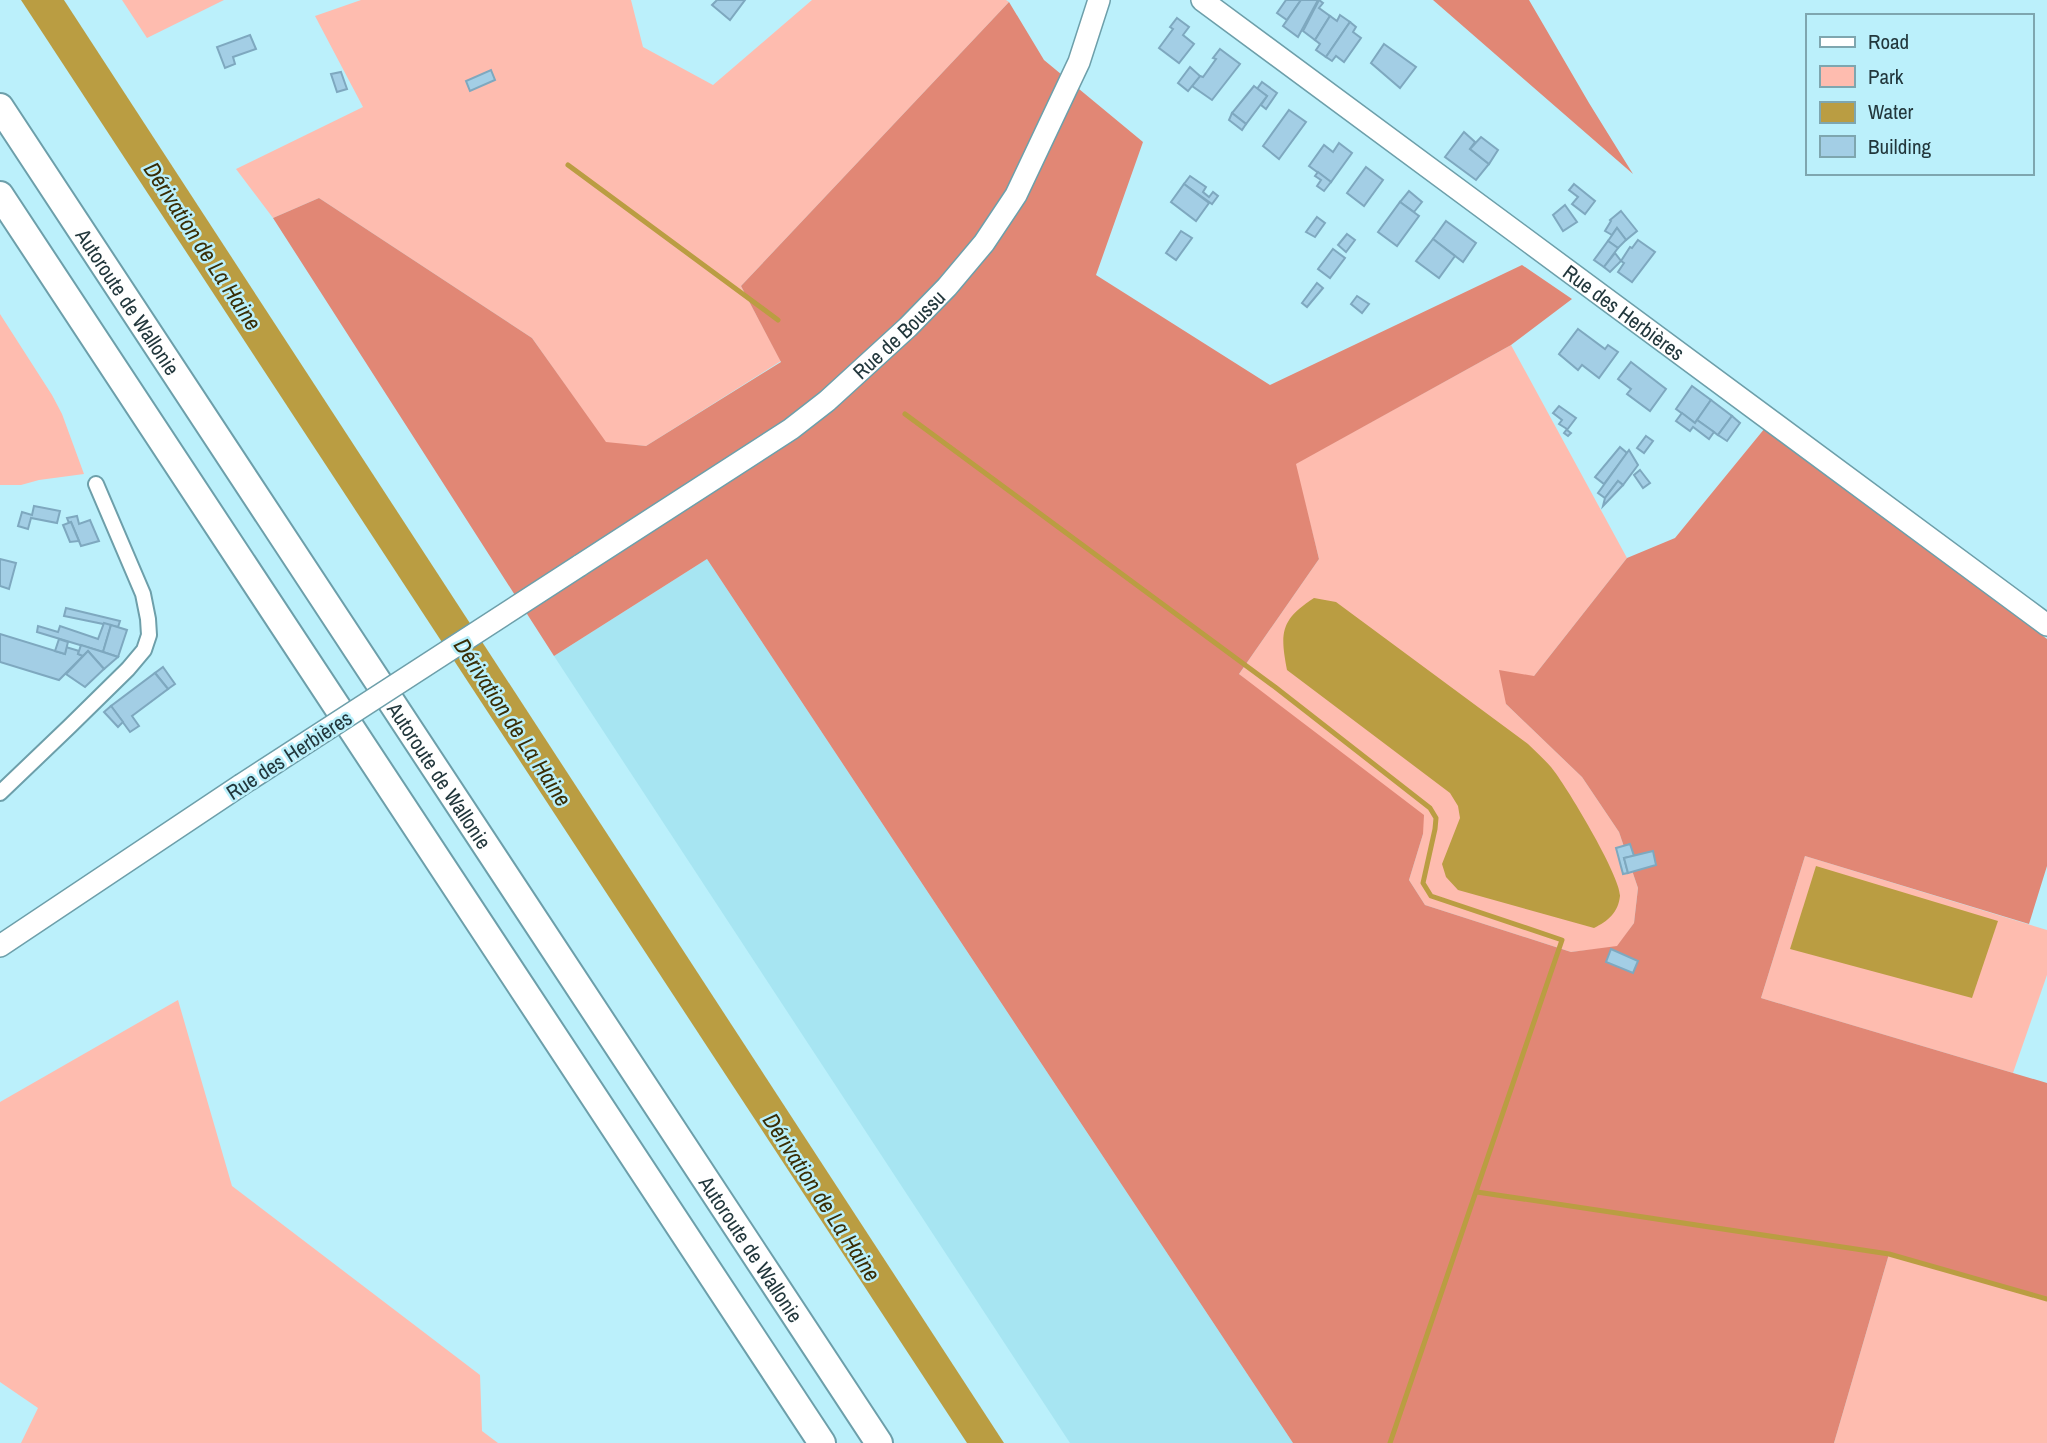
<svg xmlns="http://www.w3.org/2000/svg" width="2047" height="1443" viewBox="0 0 2047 1443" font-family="'Archivo Narrow',sans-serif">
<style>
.built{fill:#a7e5f2}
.green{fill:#febcaf}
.forest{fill:#e18775}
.water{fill:#ba9d42}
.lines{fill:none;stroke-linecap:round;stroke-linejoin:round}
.stream{stroke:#ba9d42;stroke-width:5}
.building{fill:#a3cee5;stroke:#7ea8bf;stroke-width:2}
.street-casing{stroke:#6d9faa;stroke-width:18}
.secondary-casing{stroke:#6d9faa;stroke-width:24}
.highway-casing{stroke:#6d9faa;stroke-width:30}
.street{stroke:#fff;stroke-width:14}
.secondary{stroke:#fff;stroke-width:21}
.highway{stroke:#fff;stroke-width:26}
.secondary-bridge-casing{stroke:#6d9faa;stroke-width:24;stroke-linecap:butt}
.secondary-bridge{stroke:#fff;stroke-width:21}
.labels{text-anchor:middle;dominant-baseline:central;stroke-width:5;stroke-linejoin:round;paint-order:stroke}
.street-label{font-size:21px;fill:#22373c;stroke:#bbf0fb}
.water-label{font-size:23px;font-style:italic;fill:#392d05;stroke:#bbf0fb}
</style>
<rect width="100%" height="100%" fill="#bbf0fb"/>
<polygon class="built" points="707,559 1293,1443 1070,1443 554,656"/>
<g class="green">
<polygon points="122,0 224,0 147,38"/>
<polygon points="361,0 631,0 643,47 713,85 812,0 1006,0 1009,2 741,286 781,361 646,446 606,443 532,338 319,198 273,218 236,169 363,107 315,16"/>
<polygon points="0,314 52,395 62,414 84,474 39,480 21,485 0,485"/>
<polygon points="1511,345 1627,558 1534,676 1506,704 1582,777 1619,832 1638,888 1634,923 1617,947 1571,952 1425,905 1409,880 1423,834 1239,674 1319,559 1295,464"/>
<polygon points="1805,856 2047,930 2047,975 2013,1073 1761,998"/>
<polygon points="178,1000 232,1186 480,1375 482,1431 498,1443 21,1443 38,1408 0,1382 0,1102"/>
<polygon points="1889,1254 2047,1299 2047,1443 1834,1443"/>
</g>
<g class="forest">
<polygon points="1433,0 1529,0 1589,103 1633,174"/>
<polygon points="1009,2 1044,60 1143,142 1096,275 1270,385 1522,265 1572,299 1511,345 1296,464 1319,559 1239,674 1424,815 1423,834 1409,880 1425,905 1571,952 1617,946 1634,923 1638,888 1619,832 1582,777 1506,704 1499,670 1534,676 1627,558 1675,538 1765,428 2047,639 2047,866 2029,924 1805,856 1761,998 2047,1083 2047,1299 1889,1254 1834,1443 1293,1443 707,559 554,656 273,218 319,198 532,338 606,442 646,446 781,362 741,286"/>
</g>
<g class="water">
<polygon points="21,0 64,0 1004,1443 967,1443"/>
<path d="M1314,598L1336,602L1528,744C1536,752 1544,759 1551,767C1566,785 1621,877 1620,896C1618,913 1608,921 1594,928L1458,890L1446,877L1442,864L1460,818L1458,806L1450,793L1287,670C1280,633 1280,620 1314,598Z"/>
<polygon points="1816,866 1998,921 1972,998 1790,949"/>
</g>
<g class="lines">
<g class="stream">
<polyline points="568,165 778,320"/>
<polyline points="905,414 1275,687 1430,808 1436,818 1435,829 1423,883 1431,896 1562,940 1390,1443"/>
<polyline points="1477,1192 1889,1254 2047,1299"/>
</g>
</g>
<g class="building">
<polygon points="717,0 745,0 730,20 712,5"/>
<polygon points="1286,0 1301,0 1287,20 1277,13"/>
<polygon points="1301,0 1318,0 1298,37 1283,26"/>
<polygon points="1319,0 1323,3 1319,8 1330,16 1315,40 1303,31"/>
<polygon points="1340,15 1350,22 1326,57 1316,50 1320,44 1315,40 1330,16 1337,21"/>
<polygon points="1177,18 1189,27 1183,35 1194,44 1179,63 1159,48 1173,29 1170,27"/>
<polygon points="1350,22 1356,27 1353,32 1361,38 1344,62 1336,56 1332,61 1326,57"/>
<polygon points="250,35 256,49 233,57 235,64 225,68 217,47"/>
<polygon points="1384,44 1416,67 1400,88 1371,63"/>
<polygon points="1220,49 1240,64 1212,100 1192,86 1200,76 1203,77 1216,59 1213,58"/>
<polygon points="1190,67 1200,76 1188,91 1178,83"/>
<polygon points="491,70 495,80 470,91 466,81"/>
<polygon points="341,72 347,89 337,92 331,74"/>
<polygon points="1262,82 1277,93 1266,109 1261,105 1267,96 1257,89"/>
<polygon points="1254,86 1267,96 1246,124 1232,113"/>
<polygon points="1289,110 1306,122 1279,159 1263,146"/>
<polygon points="1232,113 1246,124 1242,130 1229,120"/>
<polygon points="1464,132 1475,142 1470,149 1489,164 1476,180 1445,157"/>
<polygon points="1481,137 1498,150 1489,164 1470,149"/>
<polygon points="1339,143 1352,153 1331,182 1309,166 1324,145 1333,152"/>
<polygon points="1366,167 1383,180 1364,206 1347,193"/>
<polygon points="1318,172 1331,182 1324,191 1317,186 1321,180 1315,176"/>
<polygon points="1190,176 1206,187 1203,192 1209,197 1213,192 1218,196 1212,204 1184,184"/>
<polygon points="1184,184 1209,203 1196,221 1171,202"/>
<polygon points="1574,184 1595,201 1585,214 1572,204 1578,197 1569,190"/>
<polygon points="1409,191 1422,202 1414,212 1400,202"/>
<polygon points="1400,202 1419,216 1397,246 1378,232"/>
<polygon points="1565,205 1577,222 1563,231 1553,215"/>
<polygon points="1621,211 1637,231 1626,240 1617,228 1612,235 1605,231 1611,221 1610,220"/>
<polygon points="1317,217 1325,223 1315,237 1306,232"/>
<polygon points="1446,221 1476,243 1463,262 1433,239"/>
<polygon points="1617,228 1626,240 1618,248 1608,241"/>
<polygon points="1181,231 1192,238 1176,260 1166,253"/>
<polygon points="1347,234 1355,240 1346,252 1338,245"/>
<polygon points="1433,239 1455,256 1439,278 1416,261"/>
<polygon points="1638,240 1655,252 1632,282 1618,272 1624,263 1621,261 1630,247 1632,248"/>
<polygon points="1608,241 1618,248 1604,267 1594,260"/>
<polygon points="1333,249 1345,258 1330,278 1318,269"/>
<polygon points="1615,253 1621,261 1610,272 1604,267"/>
<polygon points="1317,283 1323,288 1307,307 1302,303"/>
<polygon points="1357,296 1369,304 1362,313 1351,304"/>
<polygon points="1578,329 1605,349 1608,345 1618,352 1599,378 1582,365 1578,370 1559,354"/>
<polygon points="1631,362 1666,389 1650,411 1627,394 1631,389 1618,379"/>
<polygon points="1692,386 1711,400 1695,423 1676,409"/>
<polygon points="1711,400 1732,416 1718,435 1697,420"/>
<polygon points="1559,406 1576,418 1567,430 1571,433 1568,436 1564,433 1567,429 1559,424 1562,420 1553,413"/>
<polygon points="1682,413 1695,423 1697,420 1714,432 1709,439 1693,427 1690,431 1676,421"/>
<polygon points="1732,416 1740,423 1727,441 1718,435"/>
<polygon points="1646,436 1653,441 1644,453 1637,448"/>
<polygon points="1620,447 1627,453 1604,484 1595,477"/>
<polygon points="1629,450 1638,465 1623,485 1618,481 1605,498 1598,493"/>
<polygon points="1640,470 1650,483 1643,488 1634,475"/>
<polygon points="1618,481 1623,485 1603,506 1605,498"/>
<polygon points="34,506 60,511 57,523 31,518 28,529 18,526 22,512 32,515"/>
<polygon points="77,516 79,524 90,520 99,541 81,546 71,522 69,523 67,518"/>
<polygon points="71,522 79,541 70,542 63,525"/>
<polygon points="0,559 16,563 9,589 0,586"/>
<polygon points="66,608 120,621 118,627 64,616"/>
<polygon points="104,623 111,625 103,652 37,632 38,626 58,632 60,626 98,639"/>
<polygon points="111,625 127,630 118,657 103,652"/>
<polygon points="0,634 65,654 66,647 79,651 78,654 83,656 59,680 0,662"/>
<polygon points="59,639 68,642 65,654 55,651"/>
<polygon points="81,645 103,652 118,657 104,669 88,651 83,656 78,654"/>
<polygon points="88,651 104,669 85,687 66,674"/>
<polygon points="163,667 175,684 168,689 155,673"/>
<polygon points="155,673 168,689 132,716 139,726 130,732 111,706"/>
<polygon points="111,706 123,722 118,727 104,712"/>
<polygon points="1630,844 1634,856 1624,858 1628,873 1623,874 1616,848"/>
<polygon points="1653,851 1656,865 1628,873 1624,858"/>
<polygon points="1611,949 1638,961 1633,973 1606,962"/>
</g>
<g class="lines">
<defs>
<polyline id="street" points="0,793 70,726 128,669 144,650 149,635 148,619 143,594 96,484"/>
<g id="secondary">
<path id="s1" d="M1202,0L2047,625"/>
<path id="s2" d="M579,566L791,429L827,401L908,327L947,287L984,243L1016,195L1079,62L1099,0"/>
<polyline points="0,946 241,785"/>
</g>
<g id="highway">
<path id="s3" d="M0,107L879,1443"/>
<polyline points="0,195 822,1443"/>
</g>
</defs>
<use href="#street" class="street-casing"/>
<use href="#secondary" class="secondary-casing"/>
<use href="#highway" class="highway-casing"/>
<use href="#street" class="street"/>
<use href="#secondary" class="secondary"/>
<use href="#highway" class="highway"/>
<defs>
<polyline id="secondary-bridge" points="241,785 579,566"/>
</defs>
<use href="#secondary-bridge" class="secondary-bridge-casing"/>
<use href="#secondary-bridge" class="secondary-bridge"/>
</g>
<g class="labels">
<g class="street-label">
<text stroke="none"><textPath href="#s3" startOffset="233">Autoroute de Wallonie</textPath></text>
<text stroke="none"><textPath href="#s1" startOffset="525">Rue des Herbières</textPath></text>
<text stroke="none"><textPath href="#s2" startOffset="396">Rue de Boussu</textPath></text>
<text transform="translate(289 755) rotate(-33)">Rue des Herbières</text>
<text stroke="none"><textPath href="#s3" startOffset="800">Autoroute de Wallonie</textPath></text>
<text stroke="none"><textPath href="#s3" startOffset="1367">Autoroute de Wallonie</textPath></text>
</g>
<g class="water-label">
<text transform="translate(203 246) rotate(57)">Dérivation de La Haine</text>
<text transform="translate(513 722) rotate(57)">Dérivation de La Haine</text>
<text transform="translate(822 1197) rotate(57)">Dérivation de La Haine</text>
</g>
</g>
<rect x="1806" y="14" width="228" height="161" fill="#bbf0fb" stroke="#7ea6af" stroke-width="2"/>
<rect x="1820" y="37" width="35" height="10" fill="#ffffff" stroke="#7ea6af" stroke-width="2"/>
<text x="1868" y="49" font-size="21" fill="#22373c">Road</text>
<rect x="1820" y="66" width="35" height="21" fill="#febcaf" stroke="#7ea6af" stroke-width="2"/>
<text x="1868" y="84" font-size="21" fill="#22373c">Park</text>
<rect x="1820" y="102" width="35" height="21" fill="#ba9d42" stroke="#7ea6af" stroke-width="2"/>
<text x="1868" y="119" font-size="21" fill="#22373c">Water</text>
<rect x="1820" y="136" width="35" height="21" fill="#a3cee5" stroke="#7ea6af" stroke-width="2"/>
<text x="1868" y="154" font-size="21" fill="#22373c">Building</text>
</svg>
